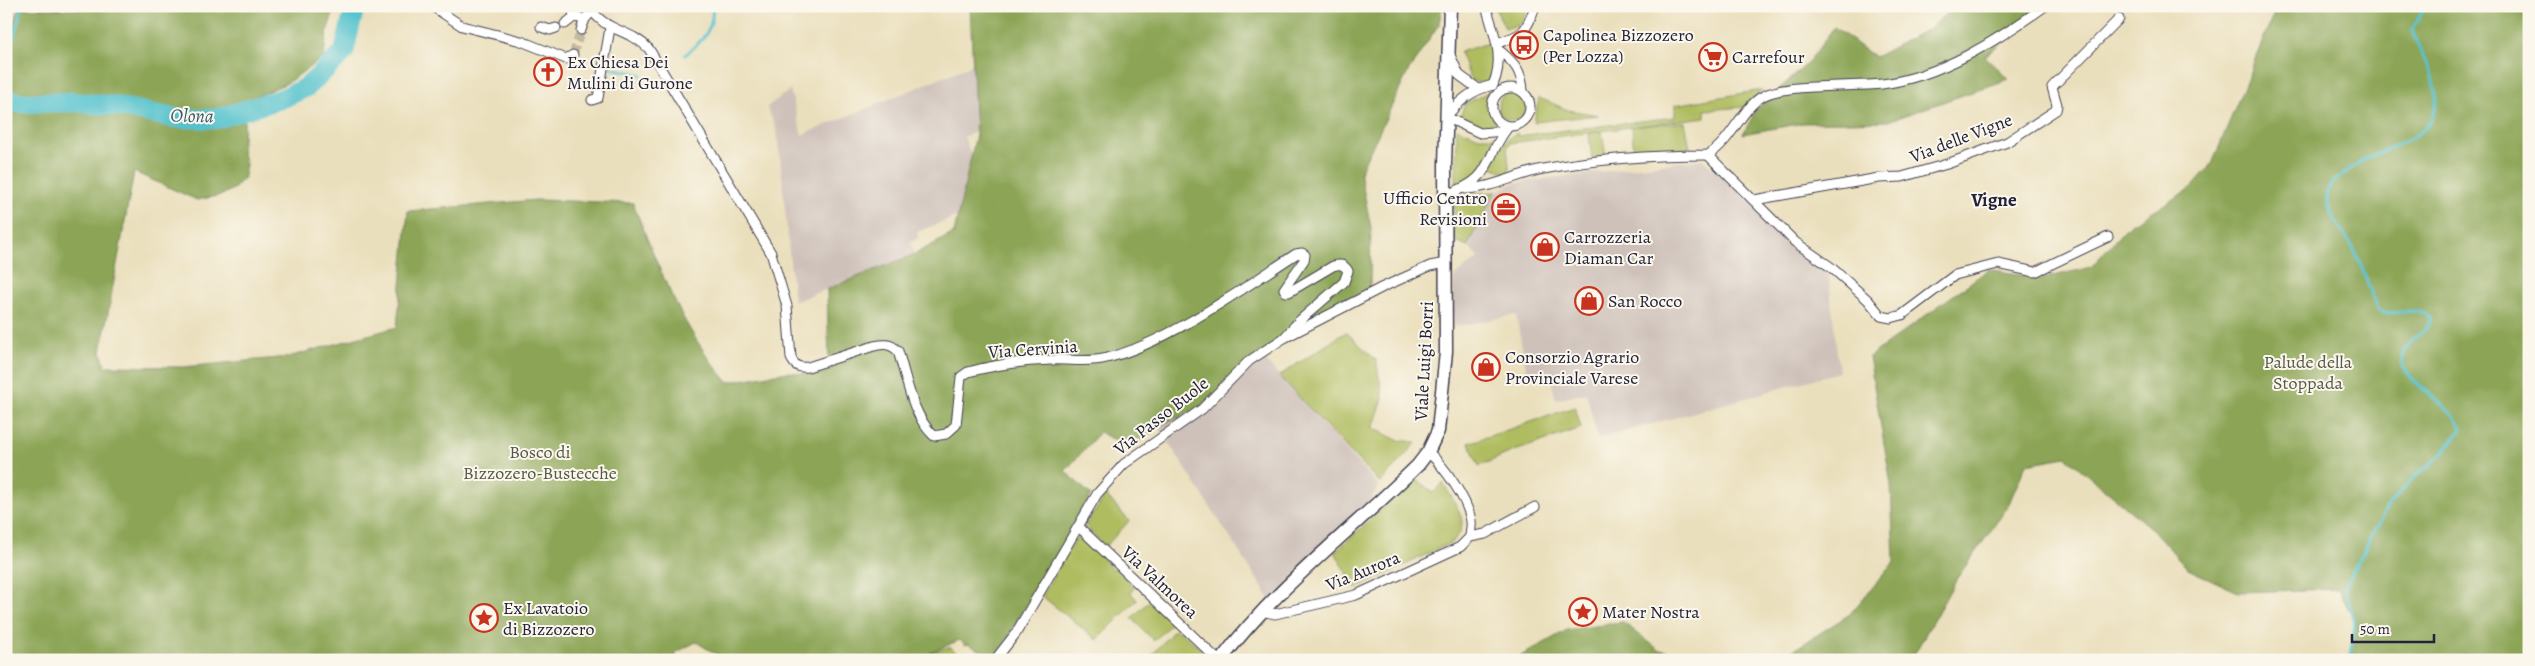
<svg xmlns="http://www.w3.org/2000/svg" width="2535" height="666" viewBox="0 0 2535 666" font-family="Alegreya,serif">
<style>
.industrial{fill:#cec1b9}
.green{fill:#afbc5e;stroke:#686f4c}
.forest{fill:#8ba455;stroke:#566348}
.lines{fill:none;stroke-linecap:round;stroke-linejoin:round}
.stream{stroke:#55c2ce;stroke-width:3}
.river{stroke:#55c2ce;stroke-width:20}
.street-tunnel{stroke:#c2b9a2;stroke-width:9;stroke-dasharray:9 4.5;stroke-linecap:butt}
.street-casing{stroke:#403e4e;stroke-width:11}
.secondary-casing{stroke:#403e4e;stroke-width:15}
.street{stroke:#fff;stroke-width:9}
.secondary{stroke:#fff;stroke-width:12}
.labels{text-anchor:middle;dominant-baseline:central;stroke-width:4;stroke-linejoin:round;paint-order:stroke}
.poi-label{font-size:18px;fill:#22223b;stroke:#fbf7ec;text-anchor:start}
.street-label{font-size:18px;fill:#22223b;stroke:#fbf7ec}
.park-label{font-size:18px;fill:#535847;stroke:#fbf7ec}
.water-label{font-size:19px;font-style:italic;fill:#345a6e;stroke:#fbf7ec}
.neighbourhood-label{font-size:19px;font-weight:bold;fill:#22223b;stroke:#fbf7ec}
</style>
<rect width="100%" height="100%" fill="#fbf7ec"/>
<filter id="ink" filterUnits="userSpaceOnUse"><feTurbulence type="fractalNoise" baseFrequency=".02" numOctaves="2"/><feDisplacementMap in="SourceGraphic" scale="10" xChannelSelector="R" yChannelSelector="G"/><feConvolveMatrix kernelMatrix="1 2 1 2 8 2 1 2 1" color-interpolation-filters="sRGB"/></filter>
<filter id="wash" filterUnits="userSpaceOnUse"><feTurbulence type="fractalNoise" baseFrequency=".0096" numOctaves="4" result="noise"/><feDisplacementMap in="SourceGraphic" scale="20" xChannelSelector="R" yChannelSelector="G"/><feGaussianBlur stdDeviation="1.12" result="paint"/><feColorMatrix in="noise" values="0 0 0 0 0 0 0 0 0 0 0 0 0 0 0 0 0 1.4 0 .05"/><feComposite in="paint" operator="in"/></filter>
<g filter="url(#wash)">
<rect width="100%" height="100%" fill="#eadfbc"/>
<g class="industrial">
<polygon points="977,63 1001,121 964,137 991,203 917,232 918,238 910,242 915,254 794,302 780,156 776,128 767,107 790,90 802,135"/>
<polygon points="1702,159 1768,218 1797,253 1828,270 1839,372 1598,439 1586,393 1556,400 1549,372 1528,378 1516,315 1453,327 1454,276 1479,258 1467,246 1495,192 1514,183"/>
<polygon points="1261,356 1379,486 1353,526 1271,601 1158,426 1198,409"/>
</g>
<g class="green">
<path d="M1494,6H1528C1521,24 1526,26 1505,28Z"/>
<path d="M1491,42C1494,56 1498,67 1490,81L1479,83L1471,80L1460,52Z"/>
<path d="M1762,90L1746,107L1705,110V117L1510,143L1507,148L1510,175L1492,167C1498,152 1502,141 1517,133L1518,136L1675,117V105Z"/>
<path d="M1490,91L1494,92C1488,107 1489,114 1500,127C1484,128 1471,130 1460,117L1465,104Z"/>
<circle cx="1512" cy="106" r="14"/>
<polygon points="1539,98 1568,110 1598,115 1534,122"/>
<polygon points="1685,122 1690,148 1634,155 1632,127"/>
<path d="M1457,128L1479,137H1495C1489,153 1477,185 1456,182Z"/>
<polygon points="1602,132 1606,158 1592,159 1589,133"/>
<polygon points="1495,192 1467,246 1454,240 1454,205 1470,194"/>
<polygon points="1346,332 1376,360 1383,398 1373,428 1399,441 1404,440 1416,443 1380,483 1279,376"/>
<polygon points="1575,407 1581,428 1509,453 1479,466 1469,443"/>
<path d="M1415,478L1433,493L1443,483C1454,503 1474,524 1452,542L1356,589L1335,552Z"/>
<polygon points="1106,495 1129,521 1105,547 1085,526"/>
<polygon points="1083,537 1105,558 1104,560 1111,569 1116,568 1134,587 1131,593 1137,600 1097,640 1042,596 1076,538"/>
<polygon points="1149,601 1172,623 1154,641 1132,618"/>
<path d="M1175,629C1185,636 1204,648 1206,660H1156L1153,654Z"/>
<polygon points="951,647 963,660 926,660 932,652"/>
</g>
<g class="forest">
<path d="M89,6H336L327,31L324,57L287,83L246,101L242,151L246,164L244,178L235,188L222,195L197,200L134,172L101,351L105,366L183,367L288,357L397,327L408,211L536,200L633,203C658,266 682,331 728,382L788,372L805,374L829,366L827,289L915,254L954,233L976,135L970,6H1442L1439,24L1408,72L1360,172L1371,228L1370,287L1261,356L1198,409L1158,426L1130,450L1100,432L1065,471L1091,495L996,658L967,644L965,645L960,640L931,652L923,660H726L696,642L675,653L677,660H101L57,656L6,660V43L19,8L85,10Z"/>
<polygon points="1954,6 2046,6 1985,56 2009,79 1888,121 1803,123 1743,134 1756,110 1808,63 1834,27 1875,57 1930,28"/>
<polygon points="2277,6 2529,6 2529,660 2349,660 2356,622 2338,589 2238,592 2188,569 2153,530 2066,457 2026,464 2007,508 1957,578 1911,660 1778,660 1850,614 1894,562 1891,484 1869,357 1989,269 2042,279 2091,267 2128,226 2190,189 2212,164"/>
<polygon points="1623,622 1659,650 1684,654 1693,660 1514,660 1567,630"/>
</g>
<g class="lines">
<g class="stream">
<path d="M685,55C702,41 715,29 712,6"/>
<polyline points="6,66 22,6"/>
<polyline points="607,67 642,75"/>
<path d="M2349,660L2355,627L2345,586L2386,509L2410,481L2443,453L2461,429C2459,426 2458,422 2456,419C2446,403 2400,379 2402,358C2404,340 2428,335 2431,318C2417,303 2395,318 2378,311C2370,291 2364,270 2354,250C2346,235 2327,214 2327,196C2327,185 2337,179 2345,173C2352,168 2359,162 2367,158C2395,144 2438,137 2436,98C2436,75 2418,52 2412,30L2426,6"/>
</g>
<polyline class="river" points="6,98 19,103 73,102 115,106 174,118 216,119 281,99 307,87 344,52 355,6"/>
</g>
</g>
<g filter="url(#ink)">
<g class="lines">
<polyline class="street-tunnel" points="573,55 581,30"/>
<defs>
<g id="street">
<polyline points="432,6 462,26 521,41 566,59 573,55"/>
<polyline points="572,6 574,17"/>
<path d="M589,6C605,33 629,28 649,49L771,253L787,306L791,358C795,366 798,368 808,367L874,346C884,344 890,343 898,351C907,380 912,415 934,436L946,434L956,425L961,377L968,372C994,365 1024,361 1051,360C1070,359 1088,363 1107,358C1168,343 1243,288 1296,254L1302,253L1305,255L1304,260L1284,289L1286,292H1289L1333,266C1340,264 1344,264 1348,271L1344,282L1298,322L1284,338"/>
<path d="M1486,6C1494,34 1505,57 1493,85"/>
<polyline points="574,17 585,19 592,11"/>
<polyline points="565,24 574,17"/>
<polyline points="541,27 550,30 556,28"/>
<polyline points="581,30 585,19"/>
<path d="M1497,43C1523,35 1526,33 1535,6"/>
<path d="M1500,51C1515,63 1522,72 1523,91"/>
<polyline points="1450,55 1459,75 1477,88"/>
<path d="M1493,85C1472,90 1460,100 1446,117L1480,133L1505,131"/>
<circle cx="1511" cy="107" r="19"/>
<polyline points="592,100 598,98 610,28"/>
<polyline points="1708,155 1795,242 1832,268 1868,300 1881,316 1891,318 1902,315 1955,275 1998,264 2035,272 2108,237"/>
<path d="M1466,189C1493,188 1517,174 1543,169C1597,159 1654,155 1708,155C1734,139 1741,107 1765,95C1789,84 1852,87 1882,84C1940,77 1998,40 2045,6"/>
<path d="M1445,195C1495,179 1482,161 1508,127"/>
<polyline points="1754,200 1879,178 1902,177 1947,164 2007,142 2056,110 2057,105 2052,87 2119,19"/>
<polyline points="1079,527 1218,660"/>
<polyline points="1470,537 1485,534 1535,507"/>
<path d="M1262,611L1275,614L1356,595L1460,547L1470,537C1470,532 1472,526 1471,521C1468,500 1444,466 1428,452"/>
<polyline points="995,660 1016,633 1097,494 1124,464 1202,409 1249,361 1284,338 1383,287 1430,266 1446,263"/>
</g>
<path id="secondary" d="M1221,660C1277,586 1352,530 1418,465L1428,452L1438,431L1446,352L1445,164L1450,6"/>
</defs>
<use href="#street" class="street-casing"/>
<use href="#secondary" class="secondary-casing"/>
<use href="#street" class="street"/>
<use href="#secondary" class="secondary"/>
</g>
</g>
<defs>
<symbol id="bus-ring" viewBox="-11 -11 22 22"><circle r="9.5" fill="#fbf7ec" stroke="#c8321e" stroke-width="1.5"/><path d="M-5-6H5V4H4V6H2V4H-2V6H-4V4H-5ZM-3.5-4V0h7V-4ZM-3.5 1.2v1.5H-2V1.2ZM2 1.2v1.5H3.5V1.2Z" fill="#c8321e"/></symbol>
<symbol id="supermarket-ring" viewBox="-11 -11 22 22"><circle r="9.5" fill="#fbf7ec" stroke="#c8321e" stroke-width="1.5"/><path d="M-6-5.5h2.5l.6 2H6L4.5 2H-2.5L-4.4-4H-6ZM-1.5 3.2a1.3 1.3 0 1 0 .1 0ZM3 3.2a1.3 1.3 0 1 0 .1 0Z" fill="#c8321e"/></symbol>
<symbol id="church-ring" viewBox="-11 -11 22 22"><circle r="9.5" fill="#fbf7ec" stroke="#c8321e" stroke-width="1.5"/><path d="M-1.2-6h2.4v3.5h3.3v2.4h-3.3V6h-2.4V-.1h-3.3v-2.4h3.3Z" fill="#c8321e"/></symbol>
<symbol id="office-ring" viewBox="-11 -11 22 22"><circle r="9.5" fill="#fbf7ec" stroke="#c8321e" stroke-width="1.5"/><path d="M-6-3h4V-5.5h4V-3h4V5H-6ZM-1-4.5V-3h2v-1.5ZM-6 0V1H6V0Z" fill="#c8321e"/></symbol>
<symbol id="shop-ring" viewBox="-11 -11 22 22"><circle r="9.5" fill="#fbf7ec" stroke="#c8321e" stroke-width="1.5"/><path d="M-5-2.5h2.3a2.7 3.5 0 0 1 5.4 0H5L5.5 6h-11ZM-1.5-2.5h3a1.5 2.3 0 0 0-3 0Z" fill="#c8321e"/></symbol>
<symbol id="sight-ring" viewBox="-11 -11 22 22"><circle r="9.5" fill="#fbf7ec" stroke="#c8321e" stroke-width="1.5"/><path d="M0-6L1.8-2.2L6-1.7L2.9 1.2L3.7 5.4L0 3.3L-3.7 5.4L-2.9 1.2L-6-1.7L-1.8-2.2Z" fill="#c8321e"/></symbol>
</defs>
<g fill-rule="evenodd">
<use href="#bus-ring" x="1508" y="29" width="32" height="32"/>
<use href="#supermarket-ring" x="1697" y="41" width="32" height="32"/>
<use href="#church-ring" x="532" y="56" width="32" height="32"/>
<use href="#office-ring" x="1490" y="192" width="32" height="32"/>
<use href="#shop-ring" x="1529" y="231" width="32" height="32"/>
<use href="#shop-ring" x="1573" y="285" width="32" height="32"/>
<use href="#shop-ring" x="1470" y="351" width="32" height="32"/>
<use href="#sight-ring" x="1567" y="596" width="32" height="32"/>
<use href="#sight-ring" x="468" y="602" width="32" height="32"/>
</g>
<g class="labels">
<g class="poi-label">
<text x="1543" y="35">Capolinea Bizzozero<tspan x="1543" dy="21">(Per Lozza)</tspan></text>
<text x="1732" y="57">Carrefour</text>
<text x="567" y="62">Ex Chiesa Dei<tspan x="567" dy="21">Mulini di Gurone</tspan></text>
<text x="1487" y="198" text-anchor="end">Ufficio Centro<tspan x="1487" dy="21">Revisioni</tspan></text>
<text x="1564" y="237">Carrozzeria<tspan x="1564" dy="21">Diaman Car</tspan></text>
<text x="1608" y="301">San Rocco</text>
<text x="1505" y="357">Consorzio Agrario<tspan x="1505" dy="21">Provinciale Varese</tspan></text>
<text x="503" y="608">Ex Lavatoio<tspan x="503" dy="21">di Bizzozero</tspan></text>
<text x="1602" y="612">Mater Nostra</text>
</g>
<g class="street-label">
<text transform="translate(1961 138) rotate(-21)">Via delle Vigne</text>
<text transform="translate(1033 349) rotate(-4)">Via Cervinia</text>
<text transform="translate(1424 361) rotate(-87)">Viale Luigi Borri</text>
<text transform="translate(1161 416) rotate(-38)">Via Passo Buole</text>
<text transform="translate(1363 571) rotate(-22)">Via Aurora</text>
<text transform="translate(1160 582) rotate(43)">Via Valmorea</text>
</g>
<g class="park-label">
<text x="2308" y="362">Palude della<tspan x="2308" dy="21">Stoppada</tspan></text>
<text x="540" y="452">Bosco di<tspan x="540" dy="21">Bizzozero-Bustecche</tspan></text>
</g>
<g class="water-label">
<text transform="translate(192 116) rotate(1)">Olona</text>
</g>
<g class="neighbourhood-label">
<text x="1994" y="200">Vigne</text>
</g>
</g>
<rect width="2535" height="666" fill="none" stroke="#fbf7ec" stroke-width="25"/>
<path d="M2352 634v8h82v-8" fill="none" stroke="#22223b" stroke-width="2.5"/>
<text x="2360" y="634" font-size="15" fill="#22223b" stroke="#fbf7ec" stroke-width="4" paint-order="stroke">50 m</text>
</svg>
